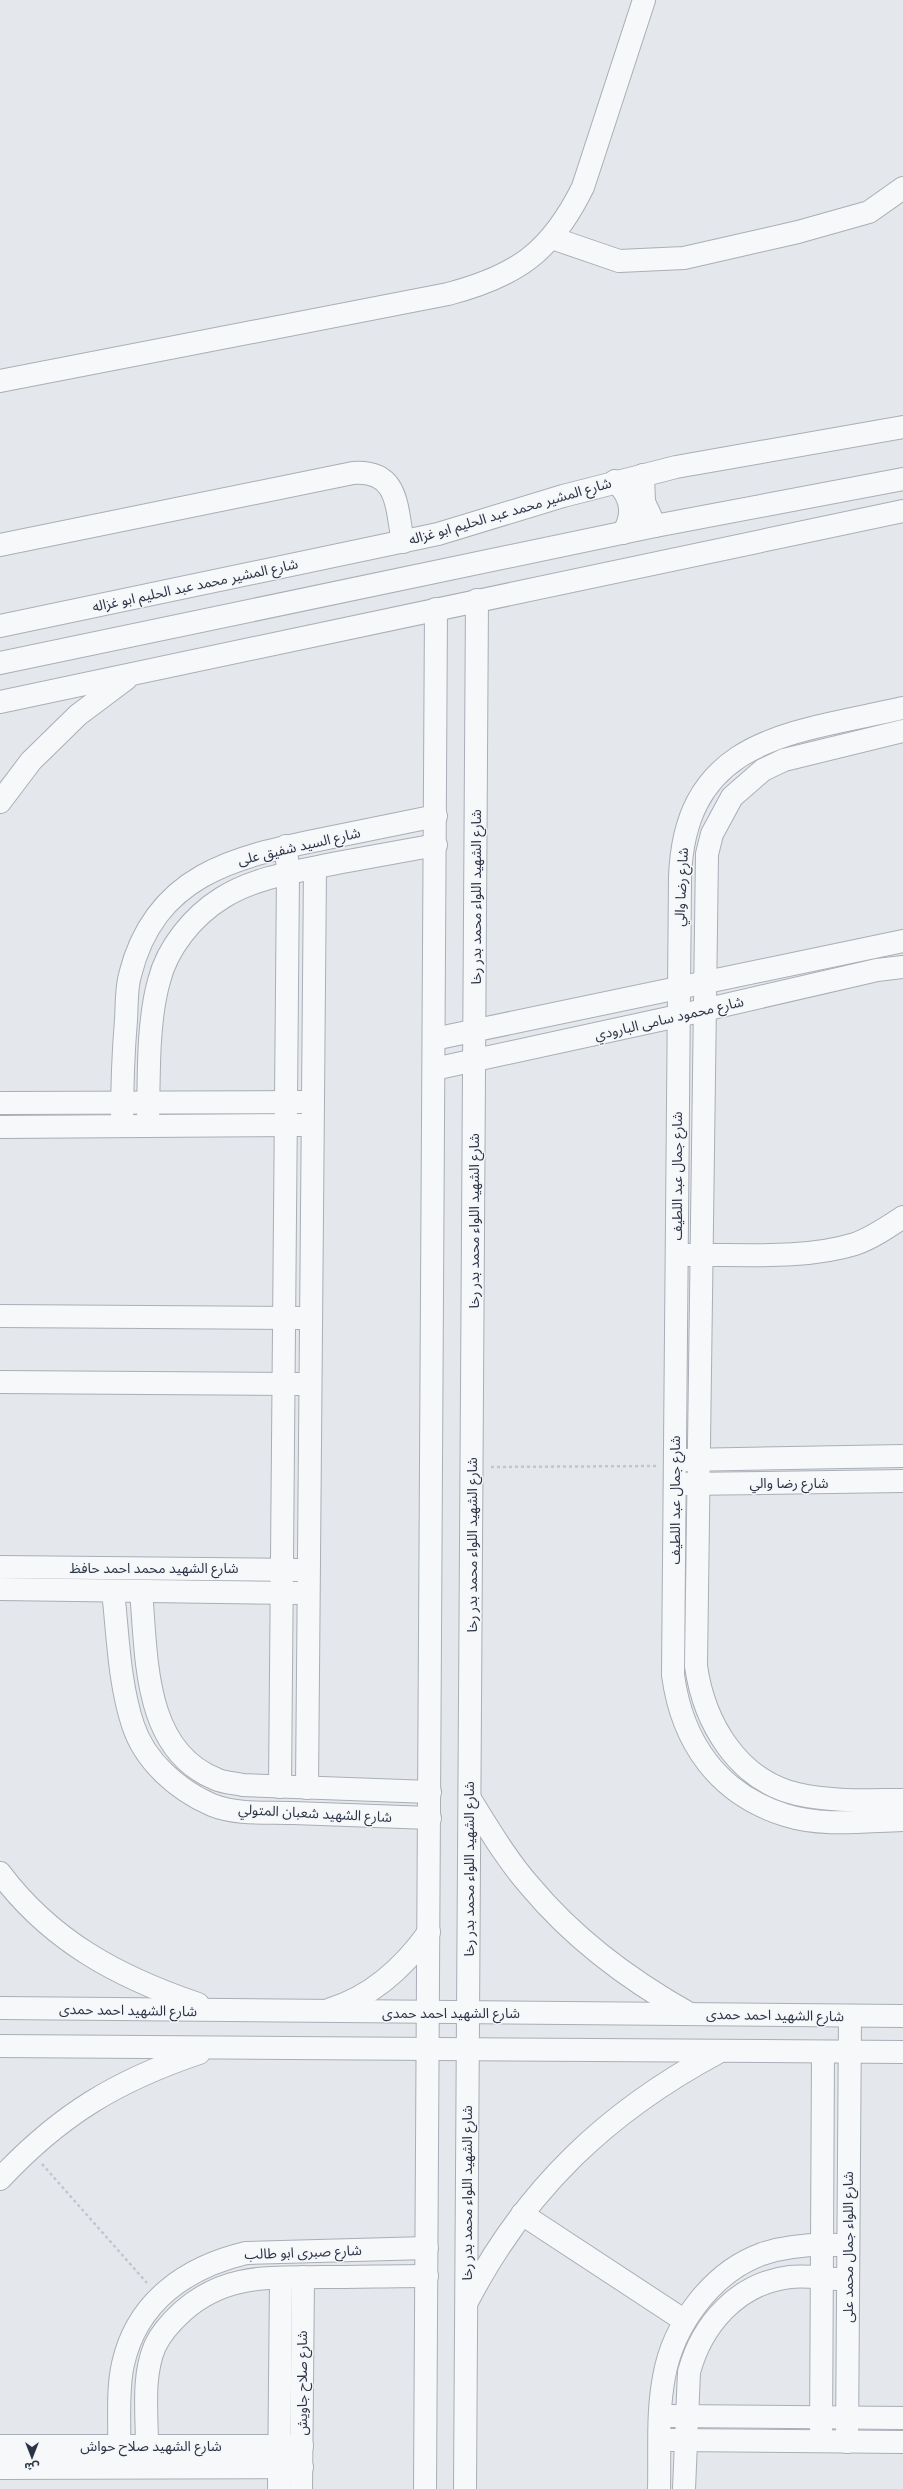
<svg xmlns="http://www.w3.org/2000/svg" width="903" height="2489" viewBox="0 0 903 2489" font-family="Roboto,'Noto Sans Arabic',sans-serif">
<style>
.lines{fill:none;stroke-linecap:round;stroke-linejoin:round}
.minor-casing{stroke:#a9aeb7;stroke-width:24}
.path{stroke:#c2c5cb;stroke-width:2.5;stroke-dasharray:3 3;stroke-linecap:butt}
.minor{stroke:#f7f8fa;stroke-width:22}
.labels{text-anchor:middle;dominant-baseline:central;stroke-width:3;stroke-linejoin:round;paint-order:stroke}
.street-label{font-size:14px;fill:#2b3445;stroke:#f4f6f9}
</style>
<rect width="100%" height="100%" fill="#e4e7ec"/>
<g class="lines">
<defs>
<g id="minor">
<polyline points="552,238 619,261 684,258 798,232 869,212 903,188"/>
<path d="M0,381L448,294C517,276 551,252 583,187L644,0"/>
<polyline points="643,475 644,502 655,526"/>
<path d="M615,481C632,496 635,514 623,533"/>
<path d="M0,545L353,473C399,470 396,506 403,542"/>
<polyline points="0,626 438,534 563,496 676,467 903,427"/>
<polyline points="0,663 655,526 903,479"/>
<polyline points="0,702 903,511"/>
<path d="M903,708C794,733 685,736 680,877L673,1675C682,1742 718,1794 785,1815C822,1827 865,1821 903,1820"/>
<path d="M903,731L784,760L763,770L732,797L712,834L707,854L696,1666C704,1722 737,1780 797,1794C832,1802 867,1800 903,1800"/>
<polyline points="0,802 31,761 78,715 126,679"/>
<polyline points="434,1039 903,941"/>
<polyline points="434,1069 678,1016 877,970 903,967"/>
<polyline points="0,1103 301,1102"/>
<path d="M122,1126C122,1091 123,1055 126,1020C127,1006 126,989 130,975C155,875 233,857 323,839C361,831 398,824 436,816"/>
<path d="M148,1126C149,1081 147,1023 159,981C167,948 193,916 222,898C255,877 299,871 337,863C370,857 403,851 436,845"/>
<polyline points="0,1127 301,1125"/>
<path d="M686,1255C740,1254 803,1260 855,1244C872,1238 888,1227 903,1217"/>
<polyline points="0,1316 300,1318"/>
<polyline points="0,1382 299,1384"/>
<polyline points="684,1460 903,1456"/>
<polyline points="684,1484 903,1481"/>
<polyline points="0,1567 297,1570"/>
<polyline points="0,1589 297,1593"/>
<path d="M113,1591C118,1635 119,1683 133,1725C145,1762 178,1790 212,1805C237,1815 267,1812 293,1813C339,1815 384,1816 430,1818"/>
<path d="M141,1591C147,1657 143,1750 216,1779C224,1783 234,1783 243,1785L430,1792"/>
<polyline points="280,1787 288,873 286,846"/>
<polyline points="307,1788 315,868"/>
<path d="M470,1799C489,1829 507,1860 530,1886C575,1940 629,1980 690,2014"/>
<path d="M0,1873C51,1941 118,1977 198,2004"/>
<polyline points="0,2008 903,2016"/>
<path d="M331,2009C373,1996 404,1967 429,1932"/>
<polyline points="0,2046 903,2052"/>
<path d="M0,2179C60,2115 116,2081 199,2053"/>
<polyline points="522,2214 685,2321"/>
<path d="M468,2300C526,2189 607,2112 717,2053"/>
<polyline points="672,2416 903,2418"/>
<polyline points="671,2440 903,2442"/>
<polyline points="821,2441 823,2052"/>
<polyline points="847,2442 850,2016"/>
<polyline points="0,2446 302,2446"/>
<path d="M119,2446C120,2419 117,2390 123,2364C137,2301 187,2267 246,2253L427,2248"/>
<path d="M147,2446C147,2414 142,2376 155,2346C161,2333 172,2321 183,2311C226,2273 270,2278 323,2277C358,2277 392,2276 427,2276"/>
<polyline points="0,2468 302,2467"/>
<polyline points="279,2489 281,2278"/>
<polyline points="301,2489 303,2277"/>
<polyline points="425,2489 436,609"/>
<polyline points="465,2489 477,600"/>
<path d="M659,2489C660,2452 657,2413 664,2377C673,2325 712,2272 762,2254C786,2246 812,2244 837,2245"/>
<path d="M684,2489L689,2372C702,2324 738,2283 790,2277C805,2275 821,2278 836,2279"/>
</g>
</defs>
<use href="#minor" class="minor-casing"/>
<g class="path">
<polyline points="491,1467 656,1466"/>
<polyline points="42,2164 147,2283"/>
</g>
<use href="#minor" class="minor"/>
</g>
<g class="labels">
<g class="street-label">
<text transform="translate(510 511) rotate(-16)">شارع المشير محمد عبد الحليم ابو غزاله</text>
<text transform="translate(195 585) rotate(-12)">شارع المشير محمد عبد الحليم ابو غزاله</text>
<text transform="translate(299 846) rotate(-13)">شارع السيد شفيق على</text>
<text transform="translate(681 887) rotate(-87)">شارع رضا والي</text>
<text transform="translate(476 897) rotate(-90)">شارع الشهيد اللواء محمد بدر رخا</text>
<text transform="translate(669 1018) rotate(-13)">شارع محمود سامى البارودي</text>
<text transform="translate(677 1176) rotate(-90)">شارع جمال عبد اللطيف</text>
<text transform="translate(474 1221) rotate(-90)">شارع الشهيد اللواء محمد بدر رخا</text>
<text x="789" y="1483">شارع رضا والي</text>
<text transform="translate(675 1500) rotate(-90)">شارع جمال عبد اللطيف</text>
<text transform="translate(472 1545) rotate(-90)">شارع الشهيد اللواء محمد بدر رخا</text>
<text x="154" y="1568">شارع الشهيد محمد احمد حافظ</text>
<text transform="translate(315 1813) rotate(3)">شارع الشهيد شعبان المتولي</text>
<text transform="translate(469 1869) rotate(-90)">شارع الشهيد اللواء محمد بدر رخا</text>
<text transform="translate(128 2010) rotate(1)">شارع الشهيد احمد حمدى</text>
<text x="451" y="2013">شارع الشهيد احمد حمدى</text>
<text transform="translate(775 2015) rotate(1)">شارع الشهيد احمد حمدى</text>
<text transform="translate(467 2193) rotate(-90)">شارع الشهيد اللواء محمد بدر رخا</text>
<text transform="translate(848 2247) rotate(-90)">شارع اللواء جمال محمد على</text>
<text transform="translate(303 2252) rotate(-2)">شارع صبرى ابو طالب</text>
<text transform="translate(302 2383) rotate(-90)">شارع صلاح جاويش</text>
<text x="151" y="2446">شارع الشهيد صلاح حواش</text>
</g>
</g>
<g transform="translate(32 2457) rotate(180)" stroke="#f4f6f9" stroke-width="3" paint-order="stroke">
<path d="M0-3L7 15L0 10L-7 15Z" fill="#2b3445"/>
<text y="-6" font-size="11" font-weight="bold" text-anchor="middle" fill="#2b3445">ش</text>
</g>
</svg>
